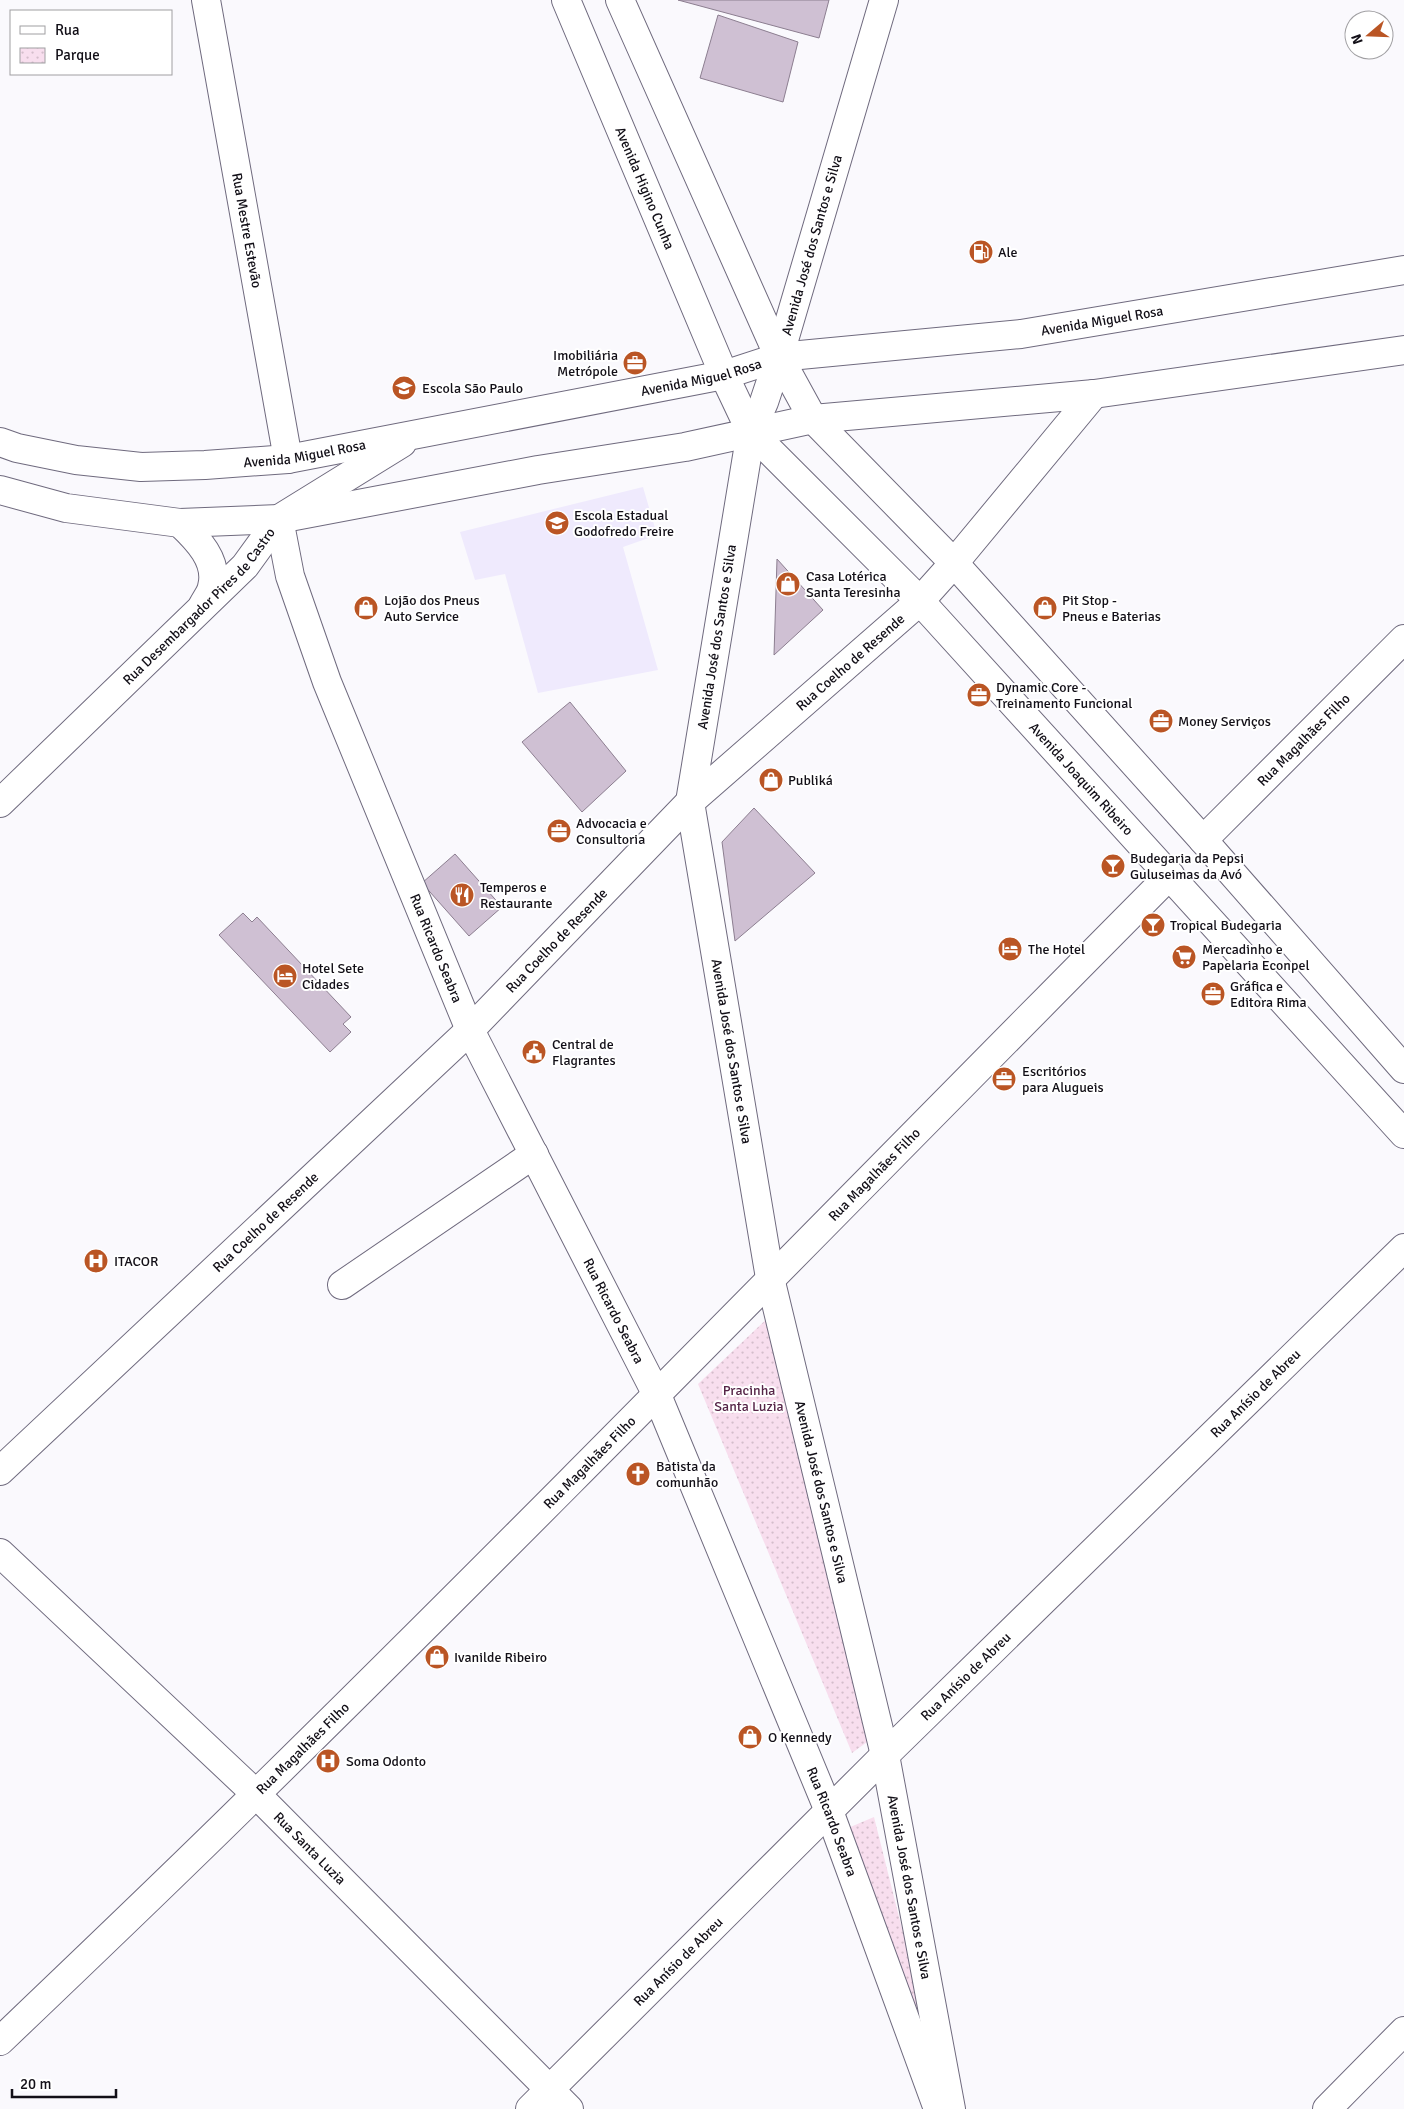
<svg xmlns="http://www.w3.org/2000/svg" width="1404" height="2109" viewBox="0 0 1404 2109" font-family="Signika,sans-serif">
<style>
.built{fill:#efeafd}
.park{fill:url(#park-dots)}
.building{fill:#cfc0d3;stroke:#8c7e90}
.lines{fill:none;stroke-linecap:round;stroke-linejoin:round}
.minor-casing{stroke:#6f6a7e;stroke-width:30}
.major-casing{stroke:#6f6a7e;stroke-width:30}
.minor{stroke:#fff;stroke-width:28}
.major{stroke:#fff;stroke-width:28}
.labels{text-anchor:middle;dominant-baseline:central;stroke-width:4;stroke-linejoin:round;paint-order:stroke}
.street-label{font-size:14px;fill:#120f17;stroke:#fff}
.poi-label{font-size:14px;fill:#120f17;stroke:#fff;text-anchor:start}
.park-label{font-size:14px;fill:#552447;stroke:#fff}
</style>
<defs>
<pattern id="park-dots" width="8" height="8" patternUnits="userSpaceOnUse" patternTransform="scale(1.25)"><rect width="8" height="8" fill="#f8deee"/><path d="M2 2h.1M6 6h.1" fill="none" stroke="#d4bdcb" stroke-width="1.8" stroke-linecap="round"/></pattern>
</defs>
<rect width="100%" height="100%" fill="#faf9fd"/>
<polygon class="built" points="643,487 657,535 623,547 658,670 538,693 505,574 475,580 460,532"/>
<g class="park">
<polygon points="773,1313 867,1742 852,1753 698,1384"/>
<polygon points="874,1817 947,2109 848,1828"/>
</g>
<g class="building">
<polygon points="678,0 829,0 819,38"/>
<polygon points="718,15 798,42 783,102 700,78"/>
<polygon points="777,559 823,610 774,655"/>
<polygon points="570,702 626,771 582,812 522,742"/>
<polygon points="754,808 815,873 735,941 722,842"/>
<polygon points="455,854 502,907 469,936 422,883"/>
<polygon points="243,913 252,922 257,917 351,1017 343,1024 351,1032 330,1052 219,935"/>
</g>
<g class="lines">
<defs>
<g id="minor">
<path id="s1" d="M206,0L288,459"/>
<path id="s2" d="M1203,840L1404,639"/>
<polyline points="342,1285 534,1154"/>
<path id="s3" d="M0,1553L256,1794L569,2109"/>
<path id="s4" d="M0,2041C86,1959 172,1877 257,1793C565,1491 866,1181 1170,875"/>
<path id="s5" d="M530,2109L885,1755L1404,1248"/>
<polyline points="1327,2109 1404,2031"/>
</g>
<g id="major">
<path id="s6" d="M566,0L724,375L751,432L920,601L1404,1134"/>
<polyline points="620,0 779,357 813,419 954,563 1203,840 1404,1069"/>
<path id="s7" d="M884,0L779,357L764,402L751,432L690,802L770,1278L885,1755L951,2109"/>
<path id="s8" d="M0,442L17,448L76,460L141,467L205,465L288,459L724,375L779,357L1021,334L1404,270"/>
<polyline points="0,490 66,508 180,523 279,519 538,470 685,447 813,419 1094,394 1404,350"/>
<path id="s9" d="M279,519L290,576L327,682L470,1030L657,1395L829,1811L938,2109"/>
<path d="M180,523C197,539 219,561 212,587C211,593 206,599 203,605"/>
<path id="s10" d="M0,803L245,566L279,519L402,443"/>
<path id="s11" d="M0,1471L470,1030L690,802L920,601L954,563L1094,394"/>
</g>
</defs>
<use href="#minor" class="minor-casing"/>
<use href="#major" class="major-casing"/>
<use href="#minor" class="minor"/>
<use href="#major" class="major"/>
</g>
<defs>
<symbol id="fuel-disc" viewBox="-11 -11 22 22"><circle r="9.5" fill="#ba5524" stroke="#fff"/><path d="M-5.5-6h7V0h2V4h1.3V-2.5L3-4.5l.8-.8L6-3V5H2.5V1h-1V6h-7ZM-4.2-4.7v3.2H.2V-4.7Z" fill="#fff"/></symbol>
<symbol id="office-disc" viewBox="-11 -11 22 22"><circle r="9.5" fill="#ba5524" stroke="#fff"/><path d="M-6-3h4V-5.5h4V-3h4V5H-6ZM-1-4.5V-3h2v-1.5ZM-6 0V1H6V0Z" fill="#fff"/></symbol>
<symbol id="school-disc" viewBox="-11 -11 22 22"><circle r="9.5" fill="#ba5524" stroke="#fff"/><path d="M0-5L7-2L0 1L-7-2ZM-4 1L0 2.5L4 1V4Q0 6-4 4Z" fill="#fff"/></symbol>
<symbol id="shop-disc" viewBox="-11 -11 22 22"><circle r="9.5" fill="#ba5524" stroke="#fff"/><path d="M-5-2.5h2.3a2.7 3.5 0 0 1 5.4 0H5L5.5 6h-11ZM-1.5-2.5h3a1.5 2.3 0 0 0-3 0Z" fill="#fff"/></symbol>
<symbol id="bar-disc" viewBox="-11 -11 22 22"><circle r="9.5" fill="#ba5524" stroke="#fff"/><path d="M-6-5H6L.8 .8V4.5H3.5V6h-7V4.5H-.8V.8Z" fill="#fff"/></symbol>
<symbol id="restaurant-disc" viewBox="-11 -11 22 22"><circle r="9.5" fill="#ba5524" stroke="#fff"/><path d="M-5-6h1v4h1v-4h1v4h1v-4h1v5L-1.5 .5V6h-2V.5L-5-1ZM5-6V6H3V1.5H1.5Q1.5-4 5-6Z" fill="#fff"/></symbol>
<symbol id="hotel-disc" viewBox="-11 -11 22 22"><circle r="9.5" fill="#ba5524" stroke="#fff"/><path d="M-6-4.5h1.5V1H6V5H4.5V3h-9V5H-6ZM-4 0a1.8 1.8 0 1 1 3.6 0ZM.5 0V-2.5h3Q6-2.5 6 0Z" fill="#fff"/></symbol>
<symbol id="supermarket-disc" viewBox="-11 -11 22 22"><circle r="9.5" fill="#ba5524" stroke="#fff"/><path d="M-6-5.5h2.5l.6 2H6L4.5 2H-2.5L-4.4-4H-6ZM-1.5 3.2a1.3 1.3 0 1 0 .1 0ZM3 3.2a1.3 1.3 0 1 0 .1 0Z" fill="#fff"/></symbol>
<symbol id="civic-disc" viewBox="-11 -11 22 22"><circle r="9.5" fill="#ba5524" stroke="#fff"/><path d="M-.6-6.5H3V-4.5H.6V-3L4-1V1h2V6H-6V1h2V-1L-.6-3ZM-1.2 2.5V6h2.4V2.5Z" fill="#fff"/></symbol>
<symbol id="hospital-disc" viewBox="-11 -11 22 22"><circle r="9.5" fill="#ba5524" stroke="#fff"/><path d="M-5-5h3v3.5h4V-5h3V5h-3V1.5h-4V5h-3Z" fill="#fff"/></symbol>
<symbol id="church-disc" viewBox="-11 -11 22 22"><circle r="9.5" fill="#ba5524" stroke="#fff"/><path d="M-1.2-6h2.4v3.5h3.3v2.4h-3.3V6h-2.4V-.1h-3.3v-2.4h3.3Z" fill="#fff"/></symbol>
</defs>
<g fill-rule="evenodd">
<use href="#fuel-disc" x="967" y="238" width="28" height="28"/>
<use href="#office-disc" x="621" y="349" width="28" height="28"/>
<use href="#school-disc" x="390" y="374" width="28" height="28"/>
<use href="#school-disc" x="543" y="509" width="28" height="28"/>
<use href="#shop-disc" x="774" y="570" width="28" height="28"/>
<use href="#shop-disc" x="352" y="594" width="28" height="28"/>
<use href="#shop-disc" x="1031" y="594" width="28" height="28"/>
<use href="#office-disc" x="965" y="681" width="28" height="28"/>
<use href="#office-disc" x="1147" y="707" width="28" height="28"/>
<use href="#shop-disc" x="757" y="766" width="28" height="28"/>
<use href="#office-disc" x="545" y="817" width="28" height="28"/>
<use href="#bar-disc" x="1099" y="852" width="28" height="28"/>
<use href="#restaurant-disc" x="448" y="881" width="28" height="28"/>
<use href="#bar-disc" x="1139" y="911" width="28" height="28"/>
<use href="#hotel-disc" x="996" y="935" width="28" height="28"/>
<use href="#supermarket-disc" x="1170" y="943" width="28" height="28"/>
<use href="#hotel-disc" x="271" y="962" width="28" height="28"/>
<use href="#office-disc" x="1199" y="980" width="28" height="28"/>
<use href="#civic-disc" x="520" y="1038" width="28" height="28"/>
<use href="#office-disc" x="990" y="1065" width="28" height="28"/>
<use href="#hospital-disc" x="82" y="1247" width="28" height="28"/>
<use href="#church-disc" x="624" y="1460" width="28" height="28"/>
<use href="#shop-disc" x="423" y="1643" width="28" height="28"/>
<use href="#shop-disc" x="736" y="1723" width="28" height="28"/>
<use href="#hospital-disc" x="314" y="1747" width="28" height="28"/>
</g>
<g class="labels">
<g class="street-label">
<text stroke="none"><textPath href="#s6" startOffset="204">Avenida Higino Cunha</textPath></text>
<text stroke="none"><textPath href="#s1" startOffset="234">Rua Mestre Estevão</textPath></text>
<text transform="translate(812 245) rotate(-74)">Avenida José dos Santos e Silva</text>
<text stroke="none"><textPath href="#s8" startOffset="1118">Avenida Miguel Rosa</textPath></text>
<text stroke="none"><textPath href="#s8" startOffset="712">Avenida Miguel Rosa</textPath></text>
<text stroke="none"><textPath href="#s8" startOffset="308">Avenida Miguel Rosa</textPath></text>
<text stroke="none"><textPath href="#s10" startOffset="280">Rua Desembargador Pires de Castro</textPath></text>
<text transform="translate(717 637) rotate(-81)">Avenida José dos Santos e Silva</text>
<text stroke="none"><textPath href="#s11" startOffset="1174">Rua Coelho de Resende</textPath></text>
<text stroke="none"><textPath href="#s2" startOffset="142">Rua Magalhães Filho</textPath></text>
<text stroke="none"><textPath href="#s6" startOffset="949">Avenida Joaquim Ribeiro</textPath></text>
<text stroke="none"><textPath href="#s11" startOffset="769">Rua Coelho de Resende</textPath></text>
<text stroke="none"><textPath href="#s9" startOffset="458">Rua Ricardo Seabra</textPath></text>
<text stroke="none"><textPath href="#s7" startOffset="1080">Avenida José dos Santos e Silva</textPath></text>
<text stroke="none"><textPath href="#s4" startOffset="1231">Rua Magalhães Filho</textPath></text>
<text stroke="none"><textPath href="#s11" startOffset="364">Rua Coelho de Resende</textPath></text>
<text stroke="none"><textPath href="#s9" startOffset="862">Rua Ricardo Seabra</textPath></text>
<text stroke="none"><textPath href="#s5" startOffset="1019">Rua Anísio de Abreu</textPath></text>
<text stroke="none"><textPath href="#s4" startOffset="826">Rua Magalhães Filho</textPath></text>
<text stroke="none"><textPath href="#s7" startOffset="1530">Avenida José dos Santos e Silva</textPath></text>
<text stroke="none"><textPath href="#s5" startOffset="614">Rua Anísio de Abreu</textPath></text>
<text stroke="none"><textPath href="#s4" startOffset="421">Rua Magalhães Filho</textPath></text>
<text stroke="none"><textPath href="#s9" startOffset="1418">Rua Ricardo Seabra</textPath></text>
<text stroke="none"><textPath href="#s3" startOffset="428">Rua Santa Luzia</textPath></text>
<text stroke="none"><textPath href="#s7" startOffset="1935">Avenida José dos Santos e Silva</textPath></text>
<text stroke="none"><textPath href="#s5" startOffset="209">Rua Anísio de Abreu</textPath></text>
</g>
<g class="poi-label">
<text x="998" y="252">Ale</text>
<text x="618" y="355" text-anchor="end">Imobiliária<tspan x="618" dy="16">Metrópole</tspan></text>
<text x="422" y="388">Escola São Paulo</text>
<text x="574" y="515">Escola Estadual<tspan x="574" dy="16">Godofredo Freire</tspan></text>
<text x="806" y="576">Casa Lotérica<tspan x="806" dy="16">Santa Teresinha</tspan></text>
<text x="384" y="600">Lojão dos Pneus<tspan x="384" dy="16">Auto Service</tspan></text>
<text x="1062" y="600">Pit Stop -<tspan x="1062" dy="16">Pneus e Baterias</tspan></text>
<text x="996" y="687">Dynamic Core -<tspan x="996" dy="16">Treinamento Funcional</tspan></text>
<text x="1178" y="721">Money Serviços</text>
<text x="788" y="780">Publiká</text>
<text x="576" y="823">Advocacia e<tspan x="576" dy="16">Consultoria</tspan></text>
<text x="1130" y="858">Budegaria da Pepsi<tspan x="1130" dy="16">Guluseimas da Avó</tspan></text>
<text x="480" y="887">Temperos e<tspan x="480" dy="16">Restaurante</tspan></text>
<text x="1170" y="925">Tropical Budegaria</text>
<text x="1028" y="949">The Hotel</text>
<text x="1202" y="949">Mercadinho e<tspan x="1202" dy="16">Papelaria Econpel</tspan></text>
<text x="302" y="968">Hotel Sete<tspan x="302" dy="16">Cidades</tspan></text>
<text x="1230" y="986">Gráfica e<tspan x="1230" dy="16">Editora Rima</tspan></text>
<text x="552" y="1044">Central de<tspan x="552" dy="16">Flagrantes</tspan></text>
<text x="1022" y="1071">Escritórios<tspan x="1022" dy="16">para Alugueis</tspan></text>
<text x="114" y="1261">ITACOR</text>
<text x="656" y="1466">Batista da<tspan x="656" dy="16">comunhão</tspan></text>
<text x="454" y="1657">Ivanilde Ribeiro</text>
<text x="768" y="1737">O Kennedy</text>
<text x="346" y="1761">Soma Odonto</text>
</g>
<g class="park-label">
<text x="749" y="1390">Pracinha<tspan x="749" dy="16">Santa Luzia</tspan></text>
</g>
</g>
<rect x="10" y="10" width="162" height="65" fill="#ffffff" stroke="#a09fa2"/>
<rect x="20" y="26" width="25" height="8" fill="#ffffff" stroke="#a09fa2"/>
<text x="55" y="35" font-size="15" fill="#120f17">Rua</text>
<rect x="20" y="48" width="25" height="15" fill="url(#park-dots)" stroke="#a09fa2"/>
<text x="55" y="60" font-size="15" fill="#120f17">Parque</text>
<g transform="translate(1369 35) rotate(251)"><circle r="24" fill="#ffffff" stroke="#a09fa2"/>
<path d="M0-4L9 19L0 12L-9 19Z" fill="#ba5524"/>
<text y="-8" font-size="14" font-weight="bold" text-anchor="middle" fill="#120f17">N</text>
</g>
<path d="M12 2089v8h104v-8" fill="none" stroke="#120f17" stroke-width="2.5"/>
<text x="20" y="2089" font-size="15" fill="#120f17" stroke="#ffffff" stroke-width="4" paint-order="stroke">20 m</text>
</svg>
